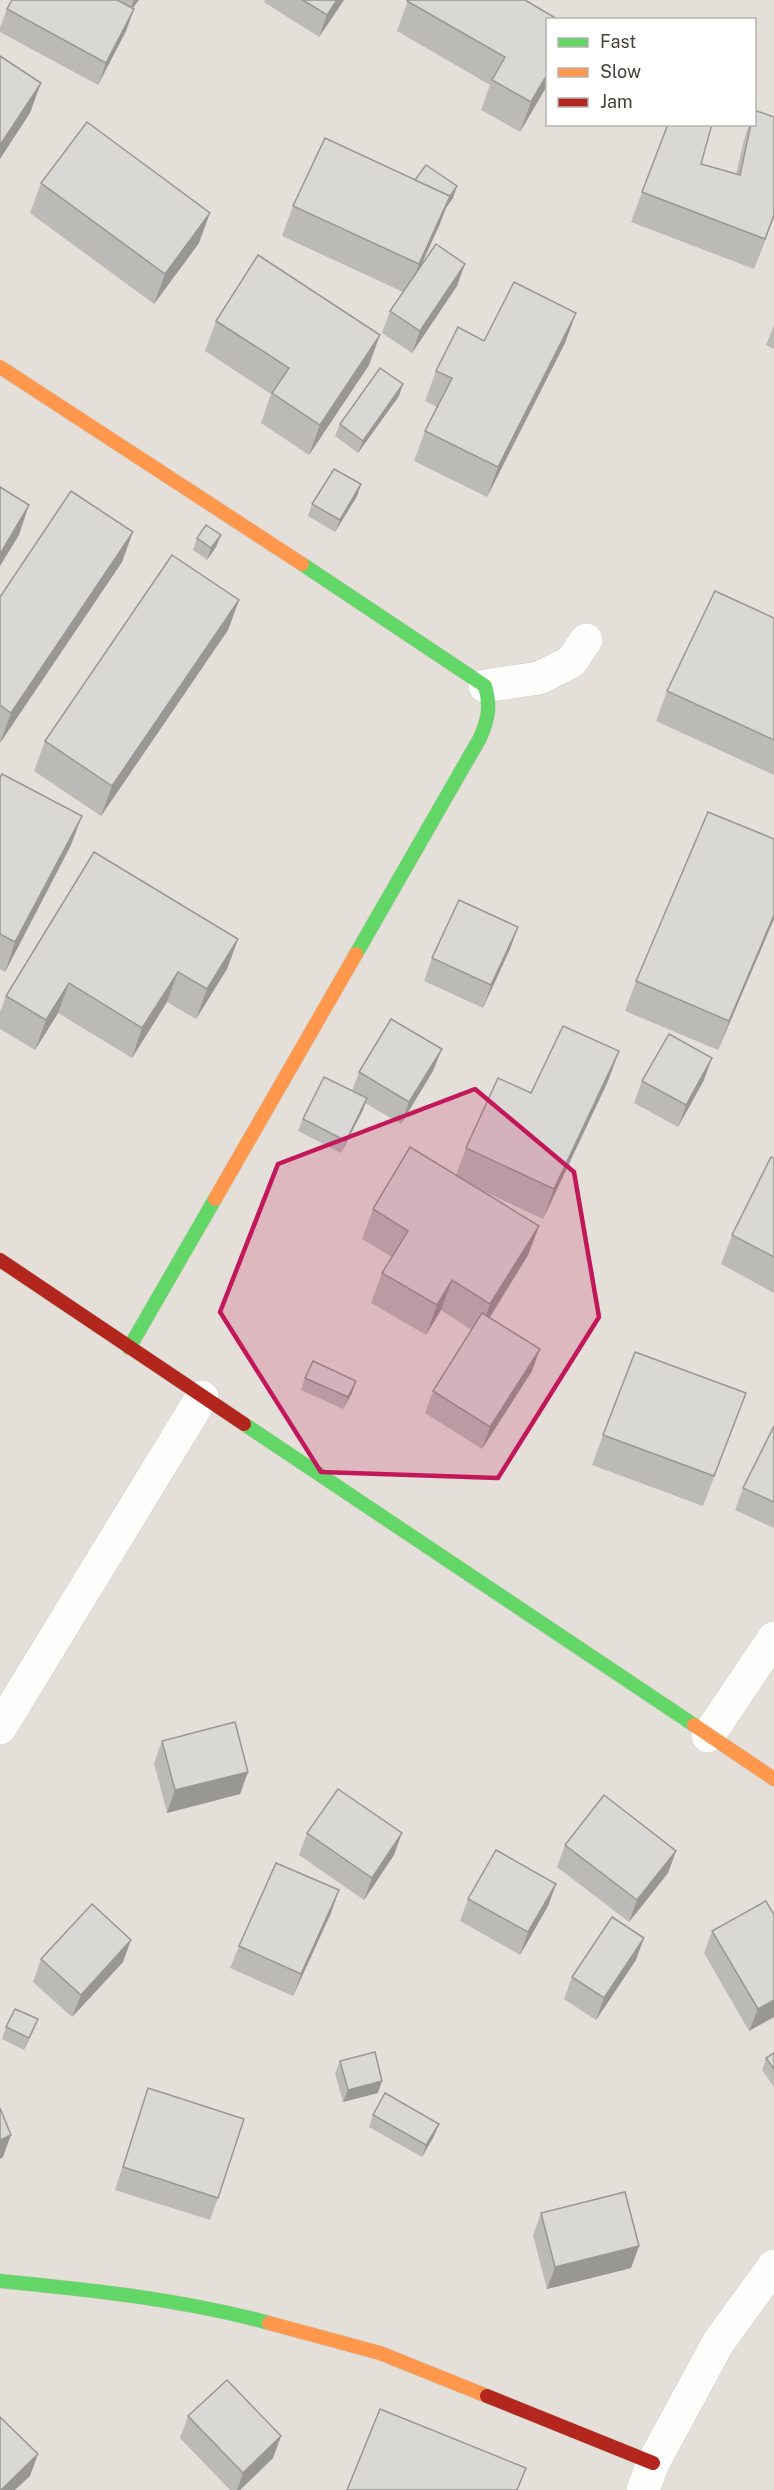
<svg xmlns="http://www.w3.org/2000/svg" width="774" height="2490" viewBox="0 0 774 2490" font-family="'Public Sans',sans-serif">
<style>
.residential{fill:#e4e0d9;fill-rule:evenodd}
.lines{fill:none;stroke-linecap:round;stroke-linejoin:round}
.street-casing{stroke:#cfcdc9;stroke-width:34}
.fast-casing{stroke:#cfcbc2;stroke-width:15}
.slow-casing{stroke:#cfcbc2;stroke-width:15}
.jam-casing{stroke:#cfcbc2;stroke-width:15}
.street{stroke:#fdfdfc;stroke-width:33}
.fast{stroke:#63d668;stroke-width:14}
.slow{stroke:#ff974d;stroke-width:14}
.jam{stroke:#b3261e;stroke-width:14}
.wall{fill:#bbbab6}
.shaded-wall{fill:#999794}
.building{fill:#dad8d4;stroke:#999794;stroke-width:1.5}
.marked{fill:#c2185b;fill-opacity:0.2;stroke:#c2185b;stroke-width:4.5;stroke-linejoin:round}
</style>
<rect width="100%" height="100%" fill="#f1efeb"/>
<path class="residential" d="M0,0H774V2490H0ZM548,20H754V124H548Z"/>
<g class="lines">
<defs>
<g id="street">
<polyline points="485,686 539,678 571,662 586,640"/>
<polyline points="0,1728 202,1397"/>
<polyline points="708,1736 774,1638"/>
<polyline points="643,2490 653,2463 718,2343 774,2266"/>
</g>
<g id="fast">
<path d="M302,564L485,686C491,706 488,720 480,738L356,954"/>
<polyline points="129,1348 215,1199"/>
<polyline points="244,1424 694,1725"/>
<path d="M0,2281C91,2290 181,2299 269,2323"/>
</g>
<g id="slow">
<polyline points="0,367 302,564"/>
<polyline points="215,1199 356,954"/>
<polyline points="694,1725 774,1779"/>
<polyline points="269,2323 380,2353 487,2396"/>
</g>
<g id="jam">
<polyline points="0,1260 244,1424"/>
<polyline points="487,2396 653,2463"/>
</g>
</defs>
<use href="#street" class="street-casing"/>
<use href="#fast" class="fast-casing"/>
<use href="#slow" class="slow-casing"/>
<use href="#jam" class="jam-casing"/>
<use href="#street" class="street"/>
<use href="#fast" class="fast"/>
<use href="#slow" class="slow"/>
<use href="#jam" class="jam"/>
</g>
<g class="wall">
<polygon points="12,0 139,0 132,8 134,9 126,31 98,85 0,32 0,28 7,9"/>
<polygon points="265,0 344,0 319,37 264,2"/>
<polygon points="408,0 525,0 548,84 520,132 481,110 490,85 397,31"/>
<polygon points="774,117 774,217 754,269 631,222 642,192 701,164 736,174 744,140 749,124 754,124"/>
<polygon points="41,183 199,243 154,304 30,213"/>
<polygon points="453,198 446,208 439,226 421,264 457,286 412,353 382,333 390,311 403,292 282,236 293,206"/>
<polygon points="576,313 565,343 487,497 414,461 425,431 437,407 425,401 436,371 484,341"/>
<polygon points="216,321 369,365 309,455 261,423 271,394 205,351"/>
<polygon points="774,325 774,349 766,345"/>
<polygon points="399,396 358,453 335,436 340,424"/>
<polygon points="361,484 357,496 335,532 308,516 312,504"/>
<polygon points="221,535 216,547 207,560 193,550 197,538"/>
<polygon points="122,562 0,743 0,597"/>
<polygon points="239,600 228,630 101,816 34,771 45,741"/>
<polygon points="774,618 774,775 656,721 667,691"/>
<polygon points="0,778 71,845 5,972 0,969"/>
<polygon points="774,919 718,1050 625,1011 636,981"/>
<polygon points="518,927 510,949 483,1008 424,981 432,958"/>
<polygon points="238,939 227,969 196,1019 167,1002 132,1058 58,1013 35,1050 0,1029 0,1012 6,996"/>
<polygon points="619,1051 608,1081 543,1219 479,1189 539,1226 528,1255 490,1318 532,1371 482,1449 425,1413 433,1391 472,1330 441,1310 426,1335 371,1303 382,1273 392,1257 362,1239 373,1209 456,1175 466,1148 531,1093"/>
<polygon points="433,1071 401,1124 365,1103 363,1110 341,1153 298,1131 303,1119 352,1091 359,1072"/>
<polygon points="704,1080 678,1127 634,1103 642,1081"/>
<polygon points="774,1158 774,1293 721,1264 732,1235"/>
<polygon points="305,1378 352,1393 343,1409 301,1390"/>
<polygon points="735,1423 703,1506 592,1465 603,1435"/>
<polygon points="774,1426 774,1528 735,1510 743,1488"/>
<polygon points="162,1741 248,1772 240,1794 167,1813 154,1763"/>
<polygon points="307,1833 394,1855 364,1900 299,1855"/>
<polygon points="565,1845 676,1851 668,1873 629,1922 557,1867"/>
<polygon points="556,1884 548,1906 520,1955 460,1921 468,1899"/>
<polygon points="331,1913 293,1996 230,1968 239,1946"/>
<polygon points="774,1915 774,2017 749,2031 704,1953 712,1931"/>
<polygon points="41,1959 123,1962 72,2017 33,1982"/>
<polygon points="636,1960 596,2020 564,1999 572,1977"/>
<polygon points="6,2027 33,2031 24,2050 2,2039"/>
<polygon points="774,2053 774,2087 762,2070 766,2058"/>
<polygon points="340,2061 378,2093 343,2102 335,2073"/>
<polygon points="148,2088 218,2198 210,2220 115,2190"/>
<polygon points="373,2115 439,2124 434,2136 422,2157 369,2127"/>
<polygon points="541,2213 639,2246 631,2268 547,2289 533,2235"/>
<polygon points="188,2416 281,2436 273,2458 240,2490 230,2490 180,2438"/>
</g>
<g class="shaded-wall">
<polygon points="134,0 139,0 129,13"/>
<polygon points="337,0 344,0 319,37 327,15"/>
<polygon points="134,9 126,31 98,85 106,63"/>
<polygon points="548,73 548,84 520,132 531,102"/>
<polygon points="41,83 30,113 0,159 0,145"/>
<polygon points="457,186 453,198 446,208 439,226 408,294 419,264 443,206"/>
<polygon points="210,213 199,243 154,304 165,274"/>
<polygon points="774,215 774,217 754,269"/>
<polygon points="465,264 457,286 412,353 420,331"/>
<polygon points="576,313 565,343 487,497 498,467"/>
<polygon points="380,335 369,365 309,455 320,425"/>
<polygon points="403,384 399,396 358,453 363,441"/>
<polygon points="361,484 357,496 335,532 340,520"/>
<polygon points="29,505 19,535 0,566 0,554"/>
<polygon points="133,532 122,562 0,743 11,713"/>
<polygon points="221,535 216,547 207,560 211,548"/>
<polygon points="239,600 228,630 101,816 112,786"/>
<polygon points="82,816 71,845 5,972 15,942"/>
<polygon points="774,915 774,919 718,1050 729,1021"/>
<polygon points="518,927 510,949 483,1008 491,985"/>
<polygon points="238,939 227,969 196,1019 207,989"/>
<polygon points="178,972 167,1002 132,1058 142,1028"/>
<polygon points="69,983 58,1013 35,1050 46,1020"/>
<polygon points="442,1049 433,1071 401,1124 409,1102"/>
<polygon points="619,1051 608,1081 543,1219 554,1189"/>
<polygon points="712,1058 704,1080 678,1127 686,1105"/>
<polygon points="367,1098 363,1110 341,1153 346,1141"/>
<polygon points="539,1226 528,1255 479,1334 490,1304"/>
<polygon points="452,1280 441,1310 426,1335 437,1305"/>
<polygon points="540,1349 532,1371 482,1449 490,1427"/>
<polygon points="356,1381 352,1393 343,1409 348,1397"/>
<polygon points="248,1772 240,1794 167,1813 175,1790"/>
<polygon points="402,1833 394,1855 364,1900 372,1878"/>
<polygon points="676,1851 668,1873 629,1922 637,1900"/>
<polygon points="556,1884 548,1906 520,1955 528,1932"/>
<polygon points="339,1890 331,1913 293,1996 301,1974"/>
<polygon points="644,1938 636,1960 596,2020 604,1998"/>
<polygon points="131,1940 123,1962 72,2017 81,1995"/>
<polygon points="774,2000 774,2017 749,2031 758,2009"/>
<polygon points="38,2019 33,2031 24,2050 29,2038"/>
<polygon points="382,2081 378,2093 343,2102 348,2090"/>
<polygon points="439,2124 434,2136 422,2157 426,2145"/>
<polygon points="11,2135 3,2157 0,2159 0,2140"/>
<polygon points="639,2246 631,2268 547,2289 555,2267"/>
<polygon points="281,2436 273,2458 240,2490 237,2490 243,2473"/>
<polygon points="38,2454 30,2476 15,2490 1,2490"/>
</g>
<g class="building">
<polygon points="12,0 117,0 134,9 106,63 7,9"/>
<polygon points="303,0 337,0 327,15"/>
<polygon points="408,0 525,0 559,20 548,20 548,73 531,102 492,80 505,57 407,1"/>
<polygon points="0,56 41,83 0,145"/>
<polygon points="754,110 774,117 774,215 765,239 642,192 668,124 712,124 701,164 740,175 751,124 754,124"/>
<polygon points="87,122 210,213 165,274 41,183"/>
<polygon points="325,138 450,196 419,264 293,206"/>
<polygon points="426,165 457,186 450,196 415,180"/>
<polygon points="436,244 465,264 420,331 390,311"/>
<polygon points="258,255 380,335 320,425 272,393 289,368 216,321"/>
<polygon points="514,282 576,313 498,467 425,431 452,378 436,371 458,327 484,341"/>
<polygon points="380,368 403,384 363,441 340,424"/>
<polygon points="334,469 361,484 340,520 312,504"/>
<polygon points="0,487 29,505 0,554"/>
<polygon points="71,491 133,532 11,713 0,705 0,597"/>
<polygon points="206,525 221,535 211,548 197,538"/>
<polygon points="172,555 239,600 112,786 45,741"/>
<polygon points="715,591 774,618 774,740 667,691"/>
<polygon points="2,774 82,816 15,942 0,934 0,778"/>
<polygon points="708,812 774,839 774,915 729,1021 636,981"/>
<polygon points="94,852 238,939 207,989 178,972 142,1028 69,983 46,1020 6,996"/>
<polygon points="459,900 518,927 491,985 432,958"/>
<polygon points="391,1019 442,1049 409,1102 359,1072"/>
<polygon points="563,1026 619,1051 554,1189 466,1148 498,1078 531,1093"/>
<polygon points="669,1034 712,1058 686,1105 642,1081"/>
<polygon points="324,1077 367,1098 346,1141 303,1119"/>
<polygon points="410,1147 539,1226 490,1304 452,1280 437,1305 382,1273 408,1231 373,1209"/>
<polygon points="771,1157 774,1158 774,1257 732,1235"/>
<polygon points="482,1313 540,1349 490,1427 433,1391"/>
<polygon points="635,1352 746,1393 714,1476 603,1435"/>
<polygon points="313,1361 356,1381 348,1397 305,1378"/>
<polygon points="774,1426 774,1502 743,1488"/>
<polygon points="235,1722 248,1772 175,1790 162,1741"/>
<polygon points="338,1789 402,1833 372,1878 307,1833"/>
<polygon points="604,1795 676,1851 637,1900 565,1845"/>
<polygon points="496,1850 556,1884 528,1932 468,1899"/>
<polygon points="276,1863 339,1890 301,1974 239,1946"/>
<polygon points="766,1901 774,1915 774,2000 758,2009 712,1931"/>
<polygon points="92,1904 131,1940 81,1995 41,1959"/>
<polygon points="612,1917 644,1938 604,1998 572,1977"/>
<polygon points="15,2009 38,2019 29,2038 6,2027"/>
<polygon points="375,2052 382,2081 348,2090 340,2061"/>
<polygon points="774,2053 774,2069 766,2058"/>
<polygon points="148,2088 244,2119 218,2198 123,2167"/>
<polygon points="385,2093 439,2124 426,2145 373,2115"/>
<polygon points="0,2108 11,2135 0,2140"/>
<polygon points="625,2192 639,2246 555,2267 541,2213"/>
<polygon points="227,2380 281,2436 243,2473 188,2416"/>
<polygon points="380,2409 526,2468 517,2490 347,2490"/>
<polygon points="0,2417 38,2454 1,2490 0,2490"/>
</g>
<path class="marked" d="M475,1089L574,1172L599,1317L498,1478L321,1472L220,1312L278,1164Z"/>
<rect x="546" y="18" width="210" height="108" fill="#ffffff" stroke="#b5b3af" stroke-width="1.5"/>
<rect x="558" y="38" width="30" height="9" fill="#63d668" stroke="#b5b3af" stroke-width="1.5"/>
<text x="600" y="48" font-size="18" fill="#464038">Fast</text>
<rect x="558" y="68" width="30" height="9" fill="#ff974d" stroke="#b5b3af" stroke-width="1.5"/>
<text x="600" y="78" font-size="18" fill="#464038">Slow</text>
<rect x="558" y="98" width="30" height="9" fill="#b3261e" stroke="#b5b3af" stroke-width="1.5"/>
<text x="600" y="108" font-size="18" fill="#464038">Jam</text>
</svg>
